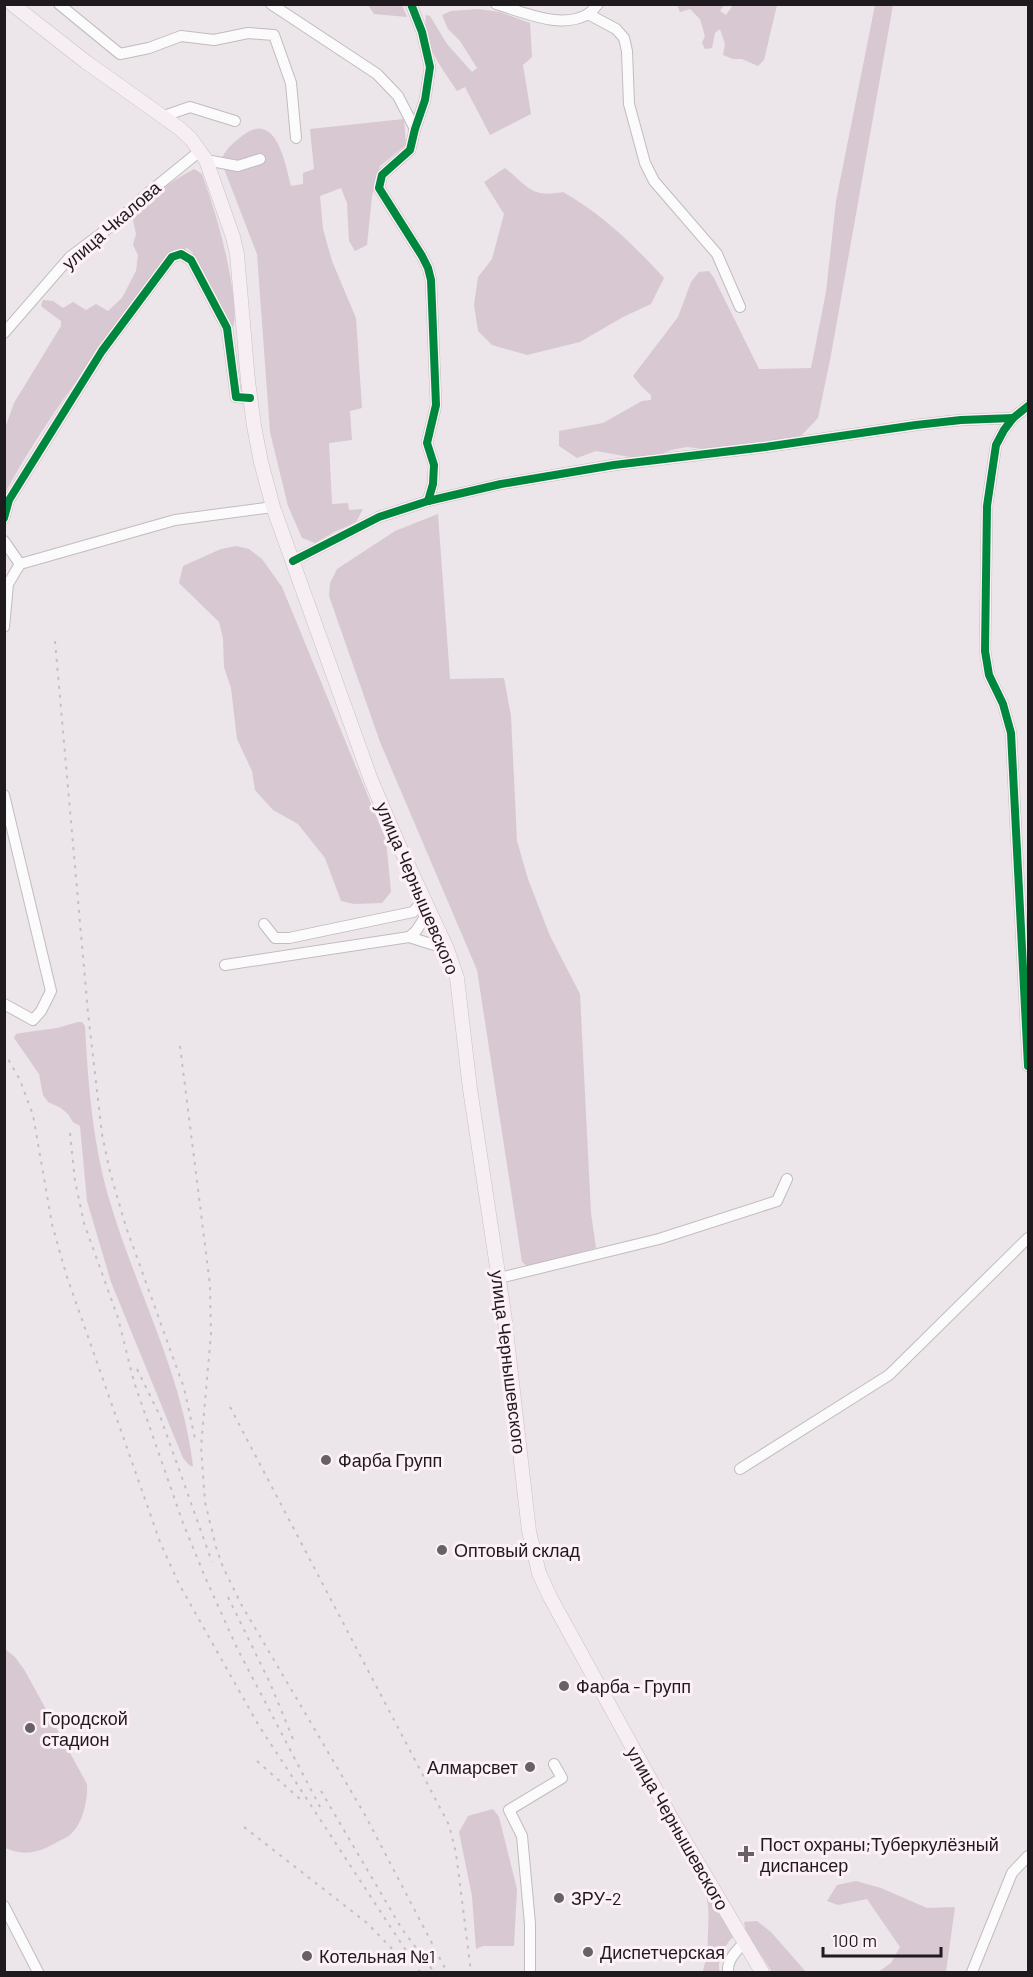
<svg xmlns="http://www.w3.org/2000/svg" width="1033" height="1977" viewBox="0 0 1033 1977" font-family="Barlow,sans-serif">
<style>
.green{fill:#d8c8d1}
.lines{fill:none;stroke-linecap:round;stroke-linejoin:round}
.minor-casing{stroke:#c1bcbf;stroke-width:12}
.major-casing{stroke:#c7c3c5;stroke-width:15}
.minor{stroke:#fcfbfc;stroke-width:10}
.major{stroke:#f6eef3;stroke-width:14}
.rail{stroke:#c2c0c1;stroke-width:2;stroke-dasharray:3 6;stroke-linecap:butt}
.cycleway-casing{stroke:#fdf0f7;stroke-width:11}
.cycleway{stroke:#00873e;stroke-width:8}
.poi-dot{fill:#676164;stroke:#fdf0f7;stroke-width:2}
.labels{text-anchor:middle;dominant-baseline:central;stroke-width:6;stroke-linejoin:round;paint-order:stroke}
.street-label{font-size:18px;fill:#1f1a1d;stroke:#fdf0f7}
.poi-label{font-size:18px;fill:#1f1a1d;stroke:#fdf0f7;text-anchor:start}
</style>
<rect width="100%" height="100%" fill="#ece5e9"/>
<g class="green">
<polygon points="368,5 402,5 407,17 374,14"/>
<polygon points="677,5 724,5 720,11 726,15 733,5 777,5 764,60 758,66 742,59 733,59 723,55 725,44 720,29 715,33 712,48 705,49 702,43 705,36 700,19 690,9 680,12"/>
<polygon points="875,5 893,5 831,355 818,418 798,439 723,451 687,447 671,450 647,460 596,451 577,458 559,446 559,431 603,423 642,401 651,400 651,395 642,387 633,376 678,317 691,282 699,272 709,271 714,278 759,369 811,368 826,292 836,201"/>
<path d="M478,9L500,12L530,23L532,57L523,65L531,114L490,135L465,87L457,91C442,68 422,44 426,15L430,16L447,44L472,72L477,68L460,41L448,29L442,15L451,11Z"/>
<path d="M404,119L406,145L380,166L372,196L367,245L355,251L349,241L347,203L341,188L320,196L323,229L332,261L356,318L362,408L350,411L352,440L329,443L332,504L348,503L349,510L363,509L356,522L334,532L315,543L302,538L288,506L270,432L257,254L221,161C225,149 232,144 242,136C276,109 285,163 291,186L303,184V173L314,169L310,129Z"/>
<path d="M505,168C529,187 531,198 563,192C602,214 634,245 664,278L651,304L623,317L580,342L527,355L492,345L478,331L474,305L478,277L492,259L504,214L484,182Z"/>
<path d="M194,169L202,174C216,213 227,252 233,293C234,306 237,317 232,330L192,262L193,253L187,248L172,257C112,333 51,408 5,493V428L14,403L61,326V321L41,306L43,300L53,301L63,308L73,302L86,310L96,304L108,311L122,298L136,271L138,255L133,245L136,234L133,220C148,198 171,181 194,169Z"/>
<polygon points="438,514 450,679 504,678 511,716 517,841 528,879 550,936 580,994 591,1213 596,1248 528,1267 522,1262 477,970 380,742 329,596 330,583 337,569 395,531"/>
<polygon points="236,546 249,549 262,559 282,587 386,840 391,892 382,903 354,904 341,901 325,858 298,824 273,810 255,790 252,771 237,739 231,688 224,667 223,638 219,622 179,583 183,566 221,549"/>
<path d="M78,1022H82L85,1026C88,1084 93,1146 110,1202C136,1290 182,1373 193,1466H190L183,1458L111,1282L87,1201L80,1126L73,1122L68,1114L61,1108L48,1102L43,1095L39,1074L14,1038L16,1034L21,1033L57,1028Z"/>
<path d="M5,1649L15,1657L25,1671L87,1784C88,1799 83,1823 71,1834C68,1837 63,1839 59,1841C41,1852 25,1857 5,1848Z"/>
<polygon points="493,1809 499,1817 517,1889 514,1946 483,1946 476,1949 472,1896 459,1832 468,1816"/>
<polygon points="856,1881 881,1888 927,1908 955,1907 946,1972 878,1972 891,1963 900,1947 867,1899 838,1905 827,1901 837,1885"/>
<path d="M704,1890L708,1891L734,1936C725,1945 716,1959 720,1972H703C704,1964 708,1956 708,1949C707,1929 712,1908 704,1890Z"/>
<polygon points="757,1921 771,1932 806,1972 772,1972 746,1932 744,1922"/>
</g>
<g class="lines">
<defs>
<g id="minor">
<polyline points="59,4 120,54 149,48 181,36 214,40 248,33 274,35 291,83 296,138"/>
<polyline points="271,4 377,74 398,96 415,129"/>
<polyline points="411,4 422,32 430,67 425,100 415,129 410,150 382,175 379,188 422,256 428,268 431,280 436,405 427,443 434,465 433,484 428,501"/>
<path d="M496,4C523,12 562,30 588,14C591,12 595,8 598,4"/>
<polyline points="588,14 616,29 624,38 627,51 629,104 645,163 654,181 717,254 740,307"/>
<polyline points="164,116 190,107 235,121"/>
<polyline points="206,160 238,166 260,159"/>
<polyline points="4,333 70,257 119,220 147,194 200,151"/>
<polyline points="1028,406 1013,418 1004,430 996,445 987,506 985,651 989,675 1003,704 1011,733 1028,1066"/>
<polyline points="4,518 9,500 102,351 172,257 181,254 191,260 227,328 236,397 250,398"/>
<polyline points="4,541 20,564"/>
<polyline points="293,561 379,517 428,501 501,484 614,465 765,447 916,425 961,420 1013,418"/>
<polyline points="4,627 8,584 20,564 175,520 273,507"/>
<polyline points="4,795 51,991 41,1011 33,1020 4,1004"/>
<polyline points="264,924 275,938 289,938 413,912 424,900"/>
<polyline points="409,937 416,931 429,911"/>
<polyline points="225,965 409,937 447,949"/>
<polyline points="499,1278 659,1239 777,1201 787,1179"/>
<polyline points="740,1469 889,1375 1028,1238"/>
<polyline points="4,1906 38,1972"/>
<polyline points="530,1972 530,1924 522,1836 509,1810 562,1778 554,1764"/>
<path d="M728,1972C727,1960 736,1951 744,1943"/>
<polyline points="972,1972 1012,1873 1028,1856"/>
</g>
<polyline id="major" points="12,4 86,62 179,128 191,139 206,160 233,237 237,254 248,381 254,426 261,462 273,507 371,780 397,841 447,949 457,978 470,1089 504,1313 529,1531 539,1573 550,1597 673,1821 762,1972"/>
</defs>
<use href="#minor" class="minor-casing"/>
<use href="#major" class="major-casing"/>
<use href="#minor" class="minor"/>
<use href="#major" class="major"/>
<g class="rail">
<polyline points="55,641 88,1013 102,1134 110,1172 126,1227 184,1388 196,1443"/>
<polyline points="180,1046 210,1285 211,1334 201,1447 205,1502 216,1547 223,1567 241,1604 365,1815 447,1972"/>
<polyline points="4,1052 20,1080 33,1115 52,1224 66,1274 160,1542 179,1584 259,1726 420,1972"/>
<polyline points="70,1133 75,1181 84,1223 118,1318 134,1382 183,1523 205,1577 237,1648 320,1807"/>
<polyline points="137,1369 160,1416 212,1562"/>
<polyline points="230,1407 449,1825 456,1853 471,1972"/>
<polyline points="228,1597 270,1683 293,1739"/>
<polyline points="257,1761 300,1799"/>
<polyline points="321,1791 402,1929 434,1972"/>
<polyline points="244,1827 367,1923 402,1959"/>
</g>
<defs>
<g id="cycleway">
<polyline points="411,4 422,32 430,67 425,100 415,129 410,150 382,175 379,188 422,256 428,268 431,280 436,405 427,443 434,465 433,484 428,501"/>
<polyline points="1028,406 1013,418 1004,430 996,445 987,506 985,651 989,675 1003,704 1011,733 1028,1066"/>
<polyline points="4,518 9,500 102,351 172,257 181,254 191,260 227,328 236,397 250,398"/>
<polyline points="293,561 379,517 428,501 501,484 614,465 765,447 916,425 961,420 1013,418"/>
</g>
</defs>
<use href="#cycleway" class="cycleway-casing"/>
<use href="#cycleway" class="cycleway"/>
</g>
<g class="poi-dot">
<circle cx="326" cy="1460" r="6"/>
<circle cx="442" cy="1550" r="6"/>
<circle cx="564" cy="1686" r="6"/>
<circle cx="30" cy="1728" r="6"/>
<circle cx="530" cy="1767" r="6"/>
<path d="M743 1845h6v6h6v6h-6v6h-6v-6h-6v-6h6z"/>
<circle cx="559" cy="1898" r="6"/>
<circle cx="588" cy="1952" r="6"/>
<circle cx="307" cy="1956" r="6"/>
</g>
<g class="labels">
<g class="street-label">
<text transform="translate(111 225) rotate(-41)">улица Чкалова</text>
<text transform="translate(418 888) rotate(67)">улица Чернышевского</text>
<text transform="translate(509 1362) rotate(83)">улица Чернышевского</text>
<text transform="translate(678 1828) rotate(60)">улица Чернышевского</text>
</g>
<g class="poi-label">
<text x="338" y="1460">Фарба Групп</text>
<text x="454" y="1550">Оптовый склад</text>
<text x="576" y="1686">Фарба - Групп</text>
<text x="42" y="1718">Городской<tspan x="42" dy="21">стадион</tspan></text>
<text x="518" y="1767" text-anchor="end">Алмарсвет</text>
<text x="760" y="1844">Пост охраны;Туберкулёзный<tspan x="760" dy="21">диспансер</tspan></text>
<text x="571" y="1898">ЗРУ-2</text>
<text x="600" y="1952">Диспетчерская</text>
<text x="319" y="1956">Котельная №1</text>
</g>
</g>
<rect width="1033" height="1977" fill="none" stroke="#1f1a1d" stroke-width="12"/>
<path d="M823 1947v9h118v-9" fill="none" stroke="#1f1a1d" stroke-width="3"/>
<text x="832" y="1947" font-size="18" fill="#1f1a1d" stroke="#fdf0f7" stroke-width="4.5" paint-order="stroke">100 m</text>
</svg>
